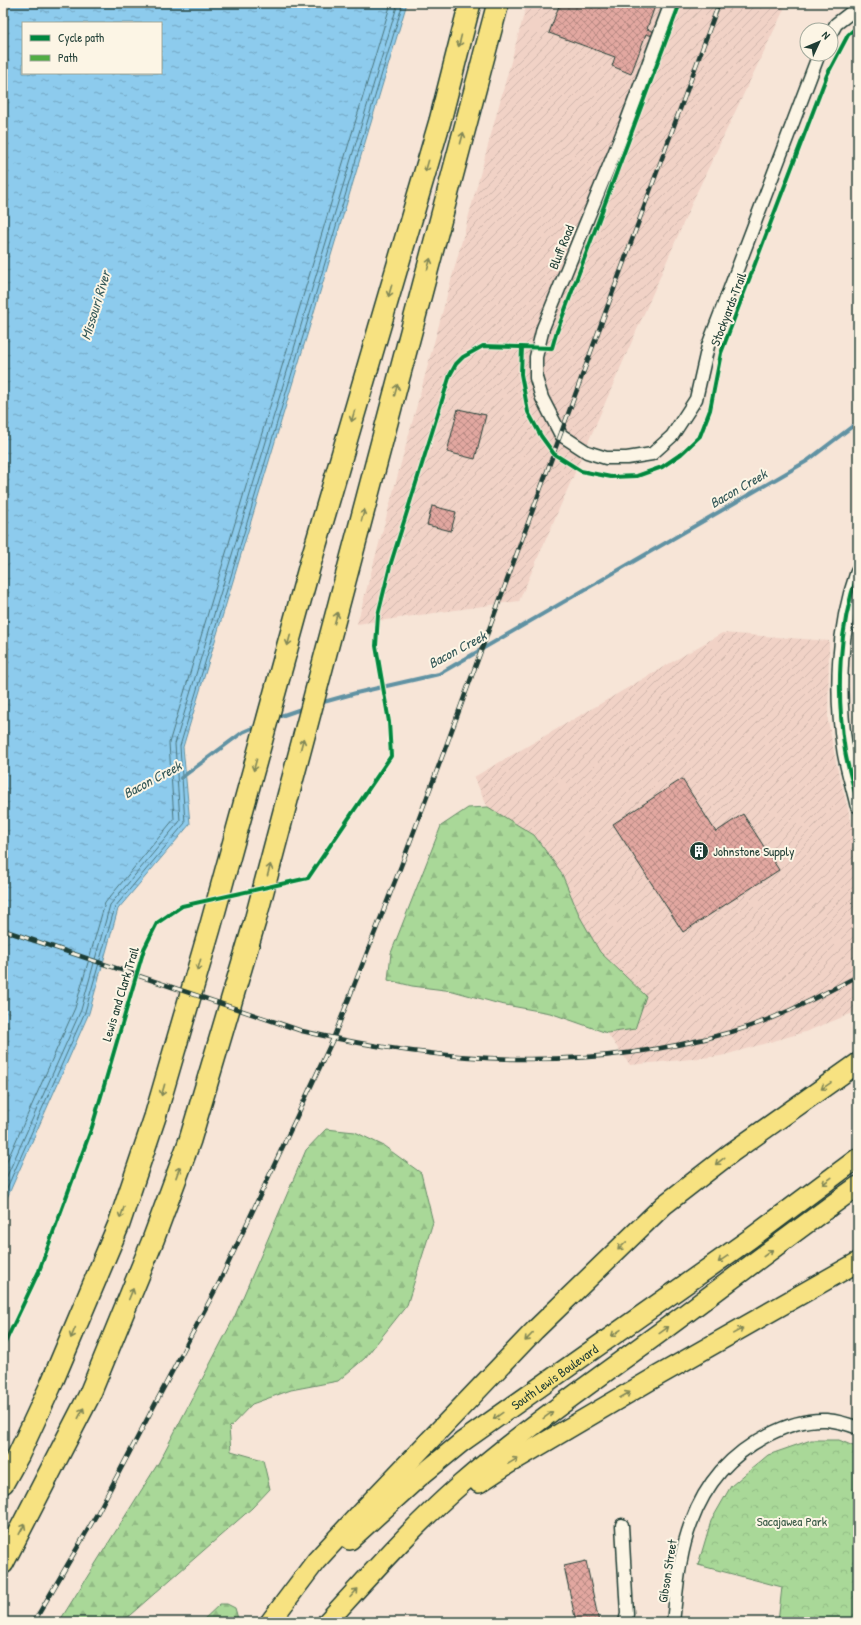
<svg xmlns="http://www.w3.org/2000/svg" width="861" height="1625" viewBox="0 0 861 1625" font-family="'Patrick Hand',sans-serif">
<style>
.industrial{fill:url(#industrial-furrows)}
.forest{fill:url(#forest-firs);stroke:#648a66}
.park{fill:url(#park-crowns);stroke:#648a66}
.water{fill:url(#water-ripples);stroke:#6192a3;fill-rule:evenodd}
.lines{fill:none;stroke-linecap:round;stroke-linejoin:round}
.shore{stroke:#4b767e;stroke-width:1}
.stream{stroke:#6192a3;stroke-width:4}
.building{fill:url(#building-cross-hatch);stroke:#1f3d34}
.minor-casing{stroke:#1f3d34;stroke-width:15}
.tertiary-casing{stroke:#1f3d34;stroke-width:18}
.primary-casing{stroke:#1f3d34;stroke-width:22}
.motorway-casing{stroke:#1f3d34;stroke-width:24}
.minor{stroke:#fcf5e5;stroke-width:12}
.tertiary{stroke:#fcf5e5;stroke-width:15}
.primary{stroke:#f7e281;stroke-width:19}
.motorway{stroke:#f7e281;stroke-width:21}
.rail-casing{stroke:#1f3d34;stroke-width:4.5}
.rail{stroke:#fcf5e5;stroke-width:3;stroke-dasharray:9;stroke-linecap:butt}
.quiet{stroke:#52ad45;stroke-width:3;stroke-dasharray:6 3;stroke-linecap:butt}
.cycleway-casing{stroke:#fcf5e5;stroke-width:6}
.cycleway{stroke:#00873e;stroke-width:4}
.oneway{stroke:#808757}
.labels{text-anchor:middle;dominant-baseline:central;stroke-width:4;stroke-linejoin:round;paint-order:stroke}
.street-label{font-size:13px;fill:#1f3d34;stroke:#fcf5e5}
.poi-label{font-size:13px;fill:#1f3d34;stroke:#fcf5e5;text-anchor:start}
.park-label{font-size:13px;fill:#3b5c48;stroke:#fcf5e5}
.water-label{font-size:14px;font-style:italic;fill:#355959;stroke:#fcf5e5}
</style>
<defs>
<pattern id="industrial-furrows" width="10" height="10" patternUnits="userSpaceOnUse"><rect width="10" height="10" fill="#f1d2c6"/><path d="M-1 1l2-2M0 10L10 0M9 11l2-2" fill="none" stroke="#ceb5ab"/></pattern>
<pattern id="forest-firs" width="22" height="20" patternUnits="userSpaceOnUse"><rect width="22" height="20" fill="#a9d898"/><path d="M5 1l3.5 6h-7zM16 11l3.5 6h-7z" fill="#91ba84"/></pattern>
<pattern id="park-crowns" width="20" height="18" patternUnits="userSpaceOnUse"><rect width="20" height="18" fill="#a9d898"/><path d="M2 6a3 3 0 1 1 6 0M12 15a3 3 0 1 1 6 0" fill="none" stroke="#91ba84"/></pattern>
<pattern id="water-ripples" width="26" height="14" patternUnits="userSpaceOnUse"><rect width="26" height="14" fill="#8dcbed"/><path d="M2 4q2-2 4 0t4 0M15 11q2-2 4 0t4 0" fill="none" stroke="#73a6c1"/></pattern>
<pattern id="building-cross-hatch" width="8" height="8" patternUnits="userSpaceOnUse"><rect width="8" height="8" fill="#e2a7a0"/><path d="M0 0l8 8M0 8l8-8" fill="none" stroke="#b78983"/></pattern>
</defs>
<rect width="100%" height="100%" fill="#f7e5d7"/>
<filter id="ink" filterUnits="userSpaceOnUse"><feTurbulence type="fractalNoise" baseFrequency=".025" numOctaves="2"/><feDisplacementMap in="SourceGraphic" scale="8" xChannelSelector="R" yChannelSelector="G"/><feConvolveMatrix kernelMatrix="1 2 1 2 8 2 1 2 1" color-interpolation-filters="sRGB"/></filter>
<g filter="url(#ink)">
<g class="industrial">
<polygon points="527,3 787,3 696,194 519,601 357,624"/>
<polygon points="722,633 829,641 828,721 837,767 858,847 858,1011 805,1032 721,1056 630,1065 560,968 474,777"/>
</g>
<g class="forest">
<polygon points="488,807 534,835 561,872 580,917 600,952 646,996 635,1029 607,1033 550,1013 500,1004 453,991 412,986 388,980 391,953 441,826 468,808"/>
<polygon points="326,1129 355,1132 384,1146 421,1173 433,1222 407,1305 365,1358 338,1381 291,1390 252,1404 229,1428 231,1451 263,1460 270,1489 252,1508 122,1622 59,1622 159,1462 234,1318 306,1150"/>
<polygon points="220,1604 227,1604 235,1608 239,1622 201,1622"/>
</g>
<polygon class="park" points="811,1440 839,1440 858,1448 858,1622 778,1622 782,1587 698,1565 711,1521 731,1486 768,1455"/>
<path class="water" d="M3,3H407L183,747L190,824L118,909L89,1013L3,1207ZM23,23H161V73H23Z"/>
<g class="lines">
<g class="shore">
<polyline points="3,1170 75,1008 105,903 174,819 169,743 391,3"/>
<polyline points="3,1185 81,1010 110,905 180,821 175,744 398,3"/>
<polyline points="3,1197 85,1012 115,907 185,823 180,746 403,3"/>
</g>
<g class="stream">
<polyline points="320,703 356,693 439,674 807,461 858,422"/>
<polyline points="275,718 304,708"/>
<polyline points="181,778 243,732 259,725"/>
</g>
</g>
<g class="building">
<polygon points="560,3 656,3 647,29 655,32 653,36 646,34 631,74 612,66 615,57 549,33"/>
<polygon points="458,409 486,415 475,459 447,452"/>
<polygon points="432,506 456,512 451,531 427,525"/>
<polygon points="682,779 716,832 743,814 779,870 683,932 613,824"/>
<polygon points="586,1561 599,1622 576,1622 564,1566"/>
</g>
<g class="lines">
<defs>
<g id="minor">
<polyline points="671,3 622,134 543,328 536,357 536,378 542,398 561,435 587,452 606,458 627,458 652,454 672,436 696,399 708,346 819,54"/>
<polyline points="831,33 836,24 858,7"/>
<polyline points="622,1525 627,1614 625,1622"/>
<path d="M673,1622C677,1589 679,1554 691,1523C698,1504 708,1486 721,1471C745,1444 789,1418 826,1420C837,1421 848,1424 858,1428"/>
</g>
<path id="tertiary" d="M858,573C838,629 836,693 845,751C848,769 854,787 858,805"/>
<g id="primary">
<polyline points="479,1483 508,1464 654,1378 858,1262"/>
<path id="s1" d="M350,1540L418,1478L462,1442L751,1238L858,1158"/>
<polyline points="270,1622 316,1561 365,1508 535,1330 664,1205 731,1153 858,1063"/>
<path d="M327,1622C370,1575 412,1527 460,1485C522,1431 591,1383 658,1334C725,1285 791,1234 858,1186"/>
</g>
<g id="motorway">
<polyline points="3,1483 18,1456 50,1387 119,1224 155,1117 210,928 311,561 440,121 470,3"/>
<polyline points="3,1563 89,1396 153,1240 190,1140 255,921 498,3"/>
</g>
</defs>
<use href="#minor" class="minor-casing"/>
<use href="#tertiary" class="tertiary-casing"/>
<use href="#primary" class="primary-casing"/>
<use href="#motorway" class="motorway-casing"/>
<use href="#minor" class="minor"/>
<use href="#tertiary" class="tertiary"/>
<use href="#primary" class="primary"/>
<use href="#motorway" class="motorway"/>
<defs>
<g id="rail">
<path d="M3,930L302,1031C443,1064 591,1072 731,1032C776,1020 817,997 858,976"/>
<polyline points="34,1622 97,1514 220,1281 333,1039 401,866 445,749 719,3"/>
</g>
</defs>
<use href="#rail" class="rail-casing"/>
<use href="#rail" class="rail"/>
<path class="quiet" d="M858,643C855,673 853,703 858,732"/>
<defs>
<g id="cycleway">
<polyline points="522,347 521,374 528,412 541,436 554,454 581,471 611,477 637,476 662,467 681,454 700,436 710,410 721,353 827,75 848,35 858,26"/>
<path d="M858,573C838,629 836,693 845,751C848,769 854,787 858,805"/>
<polyline points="3,1347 39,1271 92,1127 144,949 157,923 182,906 308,878 391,756 389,722 376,646 378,615 390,566 450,375 456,364 463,357 483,346 552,348 556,334 680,3"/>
</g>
</defs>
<use href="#cycleway" class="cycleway-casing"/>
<use href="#cycleway" class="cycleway"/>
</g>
<defs><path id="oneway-shaft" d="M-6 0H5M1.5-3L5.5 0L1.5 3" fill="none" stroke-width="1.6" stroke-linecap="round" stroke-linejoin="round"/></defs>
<g class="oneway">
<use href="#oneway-shaft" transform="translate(460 41) rotate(104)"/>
<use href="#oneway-shaft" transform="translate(462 138) rotate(-75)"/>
<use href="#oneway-shaft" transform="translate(427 166) rotate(106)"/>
<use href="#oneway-shaft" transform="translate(429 264) rotate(-75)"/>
<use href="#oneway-shaft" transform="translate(390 291) rotate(106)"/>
<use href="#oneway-shaft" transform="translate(396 390) rotate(-75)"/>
<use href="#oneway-shaft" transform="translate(353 416) rotate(106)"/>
<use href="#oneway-shaft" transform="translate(363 515) rotate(-75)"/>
<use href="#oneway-shaft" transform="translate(336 618) rotate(-75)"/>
<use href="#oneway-shaft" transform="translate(289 640) rotate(105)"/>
<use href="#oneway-shaft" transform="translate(302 744) rotate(-75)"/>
<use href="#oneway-shaft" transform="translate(255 765) rotate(105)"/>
<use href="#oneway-shaft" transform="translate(269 870) rotate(-75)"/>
<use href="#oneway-shaft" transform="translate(199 965) rotate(106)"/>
<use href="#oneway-shaft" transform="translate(826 1086) rotate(146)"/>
<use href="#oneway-shaft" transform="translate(163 1090) rotate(106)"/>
<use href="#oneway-shaft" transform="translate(720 1161) rotate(142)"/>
<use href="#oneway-shaft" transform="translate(178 1172) rotate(-70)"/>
<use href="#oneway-shaft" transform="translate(827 1181) rotate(143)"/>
<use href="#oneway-shaft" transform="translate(122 1213) rotate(109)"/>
<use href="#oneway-shaft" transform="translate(622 1246) rotate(136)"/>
<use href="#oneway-shaft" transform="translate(768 1253) rotate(-37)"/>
<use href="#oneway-shaft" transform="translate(723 1259) rotate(145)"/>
<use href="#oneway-shaft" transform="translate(131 1294) rotate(-68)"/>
<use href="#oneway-shaft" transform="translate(664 1330) rotate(-36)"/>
<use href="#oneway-shaft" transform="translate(738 1331) rotate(-29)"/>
<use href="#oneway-shaft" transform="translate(73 1333) rotate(113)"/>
<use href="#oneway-shaft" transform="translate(616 1333) rotate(145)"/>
<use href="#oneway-shaft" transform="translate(529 1337) rotate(134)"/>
<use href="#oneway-shaft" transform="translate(625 1395) rotate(-30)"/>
<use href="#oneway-shaft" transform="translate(81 1413) rotate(-63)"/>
<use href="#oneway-shaft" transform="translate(548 1415) rotate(-36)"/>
<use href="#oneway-shaft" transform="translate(498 1416) rotate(144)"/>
<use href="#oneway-shaft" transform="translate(513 1461) rotate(-31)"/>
<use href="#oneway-shaft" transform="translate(22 1529) rotate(-62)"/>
<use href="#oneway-shaft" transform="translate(354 1593) rotate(-48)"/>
</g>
</g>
<defs>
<symbol id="building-disc" viewBox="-11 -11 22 22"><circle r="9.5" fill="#1f3d34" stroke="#fcf5e5"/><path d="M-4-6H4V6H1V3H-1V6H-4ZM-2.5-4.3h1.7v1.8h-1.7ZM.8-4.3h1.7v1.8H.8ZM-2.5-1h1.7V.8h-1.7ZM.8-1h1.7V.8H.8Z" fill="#fff"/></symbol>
</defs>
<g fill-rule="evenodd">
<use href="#building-disc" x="688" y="840" width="22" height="22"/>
</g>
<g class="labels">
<g class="street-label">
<text transform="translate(561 247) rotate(-68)">Bluff Road</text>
<text transform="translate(728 309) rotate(-69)">Stockyards Trail</text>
<text transform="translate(120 994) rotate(-73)">Lewis and Clark Trail</text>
<text stroke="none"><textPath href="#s1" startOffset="262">South Lewis Boulevard</textPath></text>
<text transform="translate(667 1571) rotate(-81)">Gibson Street</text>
</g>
<g class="poi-label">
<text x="713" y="851">Johnstone Supply</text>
</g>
<g class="park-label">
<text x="792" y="1521">Sacajawea Park</text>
</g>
<g class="water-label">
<text transform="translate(95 305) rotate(-73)">Missouri River</text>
<text transform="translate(738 488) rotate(-30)">Bacon Creek</text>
<text transform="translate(457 649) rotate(-28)">Bacon Creek</text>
<text transform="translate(152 779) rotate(-28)">Bacon Creek</text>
</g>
</g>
<rect width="861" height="1625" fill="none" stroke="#fcf5e5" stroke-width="16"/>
<rect x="8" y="8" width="845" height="1609" fill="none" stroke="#1f3d34" stroke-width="1.5" filter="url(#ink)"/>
<rect x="22" y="22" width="140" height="52" fill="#fcf5e5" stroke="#a4ab9e"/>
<rect x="30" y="35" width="20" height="6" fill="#00873e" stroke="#a4ab9e"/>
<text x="58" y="42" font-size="12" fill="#1f3d34">Cycle path</text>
<rect x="30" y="55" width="20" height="6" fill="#52ad45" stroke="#a4ab9e"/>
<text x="58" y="62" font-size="12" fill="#1f3d34">Path</text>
<g transform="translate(819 42) rotate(46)"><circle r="19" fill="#fcf5e5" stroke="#a4ab9e"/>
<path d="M0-3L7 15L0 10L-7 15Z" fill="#1f3d34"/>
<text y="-6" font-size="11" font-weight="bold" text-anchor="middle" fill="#1f3d34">N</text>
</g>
</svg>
